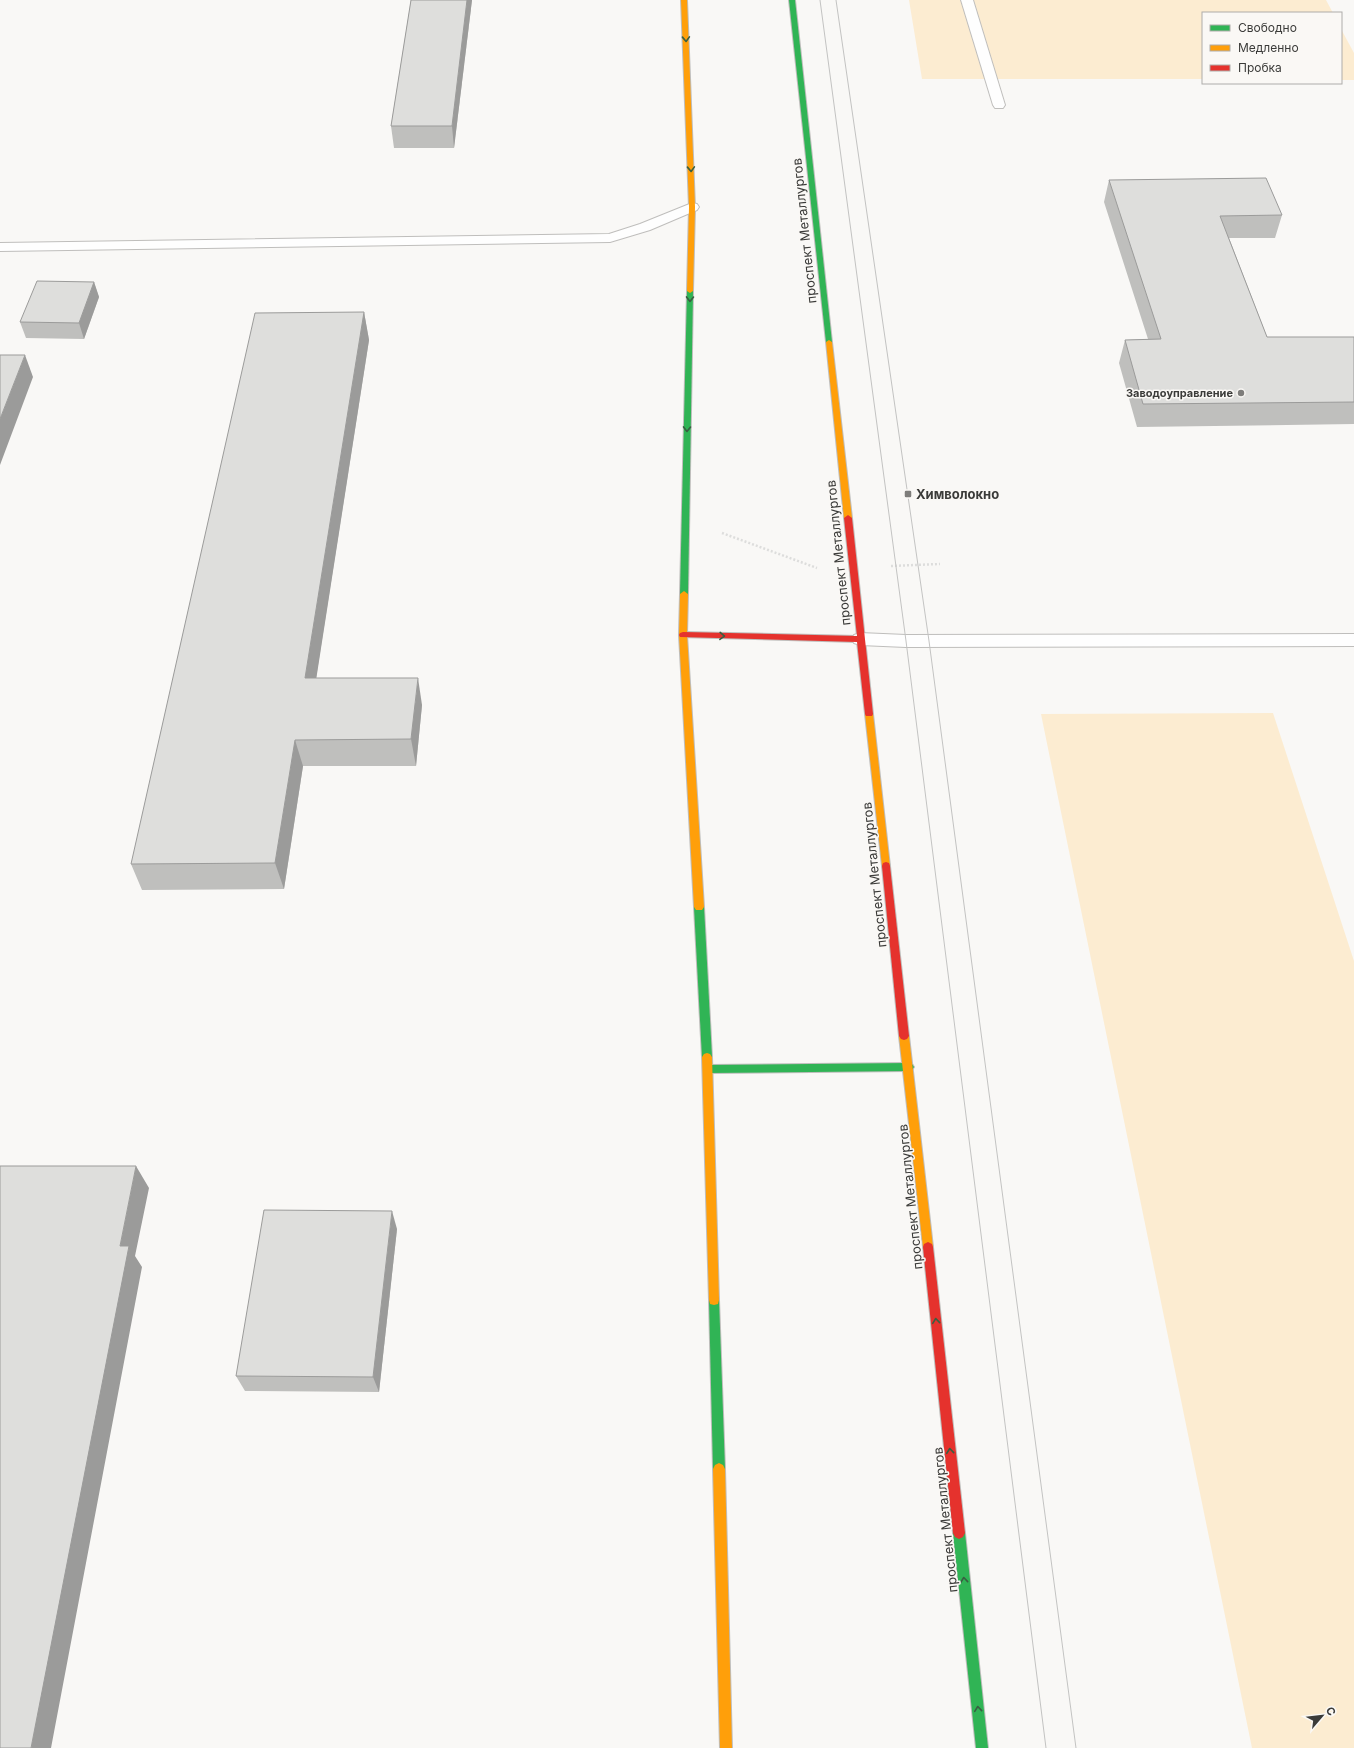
<svg xmlns="http://www.w3.org/2000/svg" width="1354" height="1748" viewBox="0 0 1354 1748" font-family="Inter,sans-serif">
<style>
.green{fill:#fcecd1}
.lines{fill:none;stroke-linecap:round;stroke-linejoin:round}
.lane-casing{stroke:#bfbebc;stroke-width:2}
.fast-casing{stroke:#bfbebc;stroke-width:2}
.slow-casing{stroke:#bfbebc;stroke-width:2}
.jam-casing{stroke:#bfbebc;stroke-width:2}
.path{stroke:#dddddc;stroke-width:2.5;stroke-dasharray:2 2;stroke-linecap:butt}
.lane{fill:#fefefe;fill-rule:evenodd}
.fast{fill:#30b455;fill-rule:evenodd}
.slow{fill:#ff9f0a;fill-rule:evenodd}
.jam{fill:#e5322d;fill-rule:evenodd}
.tram{stroke:#c3c3c2;stroke-width:1}
.wall{fill:#bfbfbd}
.shaded-wall{fill:#9b9b9a}
.building{fill:#dededc;stroke:#9b9b9a}
.oneway{stroke:#385f41}
.poi-dot{fill:#7e7d7b;stroke:#faf8f5;stroke-width:1.5}
.labels{text-anchor:middle;dominant-baseline:central;stroke-width:3;stroke-linejoin:round;paint-order:stroke}
.far-poi-label{font-size:11px;font-weight:bold;fill:#3b3b39;stroke:#faf8f5;text-anchor:end}
.street-label{font-size:13px;fill:#3b3b39;stroke:#faf8f5}
.poi-label{font-size:13px;font-weight:bold;fill:#3b3b39;stroke:#faf8f5;text-anchor:start}
</style>
<rect width="100%" height="100%" fill="#f9f8f6"/>
<g class="green">
<polygon points="909,0 1326,0 1333,13 1203,13 1203,79 922,79"/>
<polygon points="1341,29 1354,53 1354,80 1341,80"/>
<polygon points="1273,713 1354,961 1354,1748 1252,1748 1041,714"/>
</g>
<g class="lines">
<defs>
<g id="lane">
<polygon points="961,0 973,0 1005,105 1003,108 995,108 993,105"/>
<polygon points="692,203 697,204 699,207 697,210 650,230 610,242 0,251 0,243 609,234 640,224"/>
<polygon points="860,633 906,635 1354,634 1354,646 906,647 860,645 854,643 852,639 854,635"/>
</g>
<g id="fast">
<polygon points="789,0 795,0 832,342 829,344 826,342"/>
<polygon points="690,289 693,291 688,594 684,597 680,594 687,291"/>
<polygon points="699,903 702,904 704,907 712,1057 710,1060 707,1061 704,1060 702,1057 694,907 696,904"/>
<polygon points="909,1063 912,1064 914,1067 912,1070 909,1071 708,1073 705,1072 703,1069 705,1066 708,1065"/>
<polygon points="714,1295 718,1296 719,1300 725,1469 723,1473 719,1475 715,1473 713,1469 709,1300 710,1296"/>
<polygon points="959,1527 963,1529 965,1533 988,1748 976,1748 953,1533 955,1529"/>
</g>
<g id="slow">
<polygon points="681,0 687,0 695,207 693,291 690,293 687,291 689,207"/>
<polygon points="829,340 832,342 852,518 848,521 844,518 826,342"/>
<polygon points="684,591 688,594 687,635 704,907 702,910 696,910 694,907 679,635 680,594"/>
<polygon points="869,711 873,714 890,866 889,869 883,869 882,866 865,714"/>
<polygon points="904,1032 907,1033 909,1036 933,1247 932,1250 928,1252 924,1250 923,1247 899,1036 901,1033"/>
<polygon points="707,1053 710,1054 712,1057 719,1300 718,1304 714,1305 710,1304 709,1300 702,1057 704,1054"/>
<polygon points="719,1463 723,1465 725,1469 732,1748 720,1748 713,1469 715,1465"/>
</g>
<g id="jam">
<polygon points="848,515 852,518 873,714 872,716 866,716 865,714 857,642 680,637 679,635 680,633 683,632 857,636 844,518"/>
<polygon points="886,862 889,863 890,866 909,1036 907,1039 904,1040 901,1039 899,1036 882,866 883,863"/>
<polygon points="928,1242 932,1244 933,1247 965,1533 963,1537 959,1539 955,1537 953,1533 923,1247 924,1244"/>
</g>
</defs>
<use href="#lane" class="lane-casing"/>
<use href="#fast" class="fast-casing"/>
<use href="#slow" class="slow-casing"/>
<use href="#jam" class="jam-casing"/>
<g class="path">
<polyline points="722,533 817,568"/>
<polyline points="891,566 940,564"/>
</g>
<use href="#lane" class="lane"/>
<use href="#fast" class="fast"/>
<use href="#slow" class="slow"/>
<use href="#jam" class="jam"/>
<g class="tram">
<polyline points="820,0 906,641 1046,1748"/>
<polyline points="836,0 929,641 1076,1748"/>
</g>
</g>
<g class="wall">
<polygon points="411,0 472,0 454,148 394,148 391,126"/>
<polygon points="1109,180 1282,215 1275,238 1229,238 1267,337 1354,337 1354,424 1137,427 1119,363 1125,340 1148,339 1104,202"/>
<polygon points="94,282 99,297 84,339 26,338 20,322"/>
<polygon points="364,312 369,340 316,678 422,705 416,766 303,766 284,889 142,890 131,864"/>
<polygon points="397,1229 379,1392 245,1391 236,1376"/>
</g>
<g class="shaded-wall">
<polygon points="467,0 472,0 454,148 452,126"/>
<polygon points="94,282 99,297 84,339 79,323"/>
<polygon points="364,312 369,340 312,706 305,678"/>
<polygon points="25,355 33,377 0,465 0,419"/>
<polygon points="418,678 422,705 416,766 411,739"/>
<polygon points="295,740 303,766 284,889 275,863"/>
<polygon points="136,1166 149,1188 135,1256 142,1267 51,1748 31,1748 120,1246"/>
<polygon points="392,1211 397,1229 379,1392 373,1377"/>
</g>
<g class="building">
<polygon points="411,0 467,0 452,126 391,126"/>
<polygon points="1266,178 1282,215 1220,216 1267,337 1354,337 1354,402 1143,404 1125,340 1161,339 1109,180"/>
<polygon points="37,281 94,282 79,323 20,322"/>
<polygon points="364,312 305,678 418,678 411,739 295,740 275,863 131,864 255,313"/>
<polygon points="0,355 25,355 0,419"/>
<polygon points="0,1166 136,1166 120,1246 129,1246 31,1748 0,1748"/>
<polygon points="264,1210 392,1211 373,1377 236,1376"/>
</g>
<defs><path id="oneway-chevron" d="M-2-3.5L2.5 0L-2 3.5" fill="none" stroke-width="1.6" stroke-linecap="round" stroke-linejoin="round"/></defs>
<g class="oneway">
<use href="#oneway-chevron" transform="translate(686 39) rotate(88)"/>
<use href="#oneway-chevron" transform="translate(691 169) rotate(88)"/>
<use href="#oneway-chevron" transform="translate(690 299) rotate(91)"/>
<use href="#oneway-chevron" transform="translate(687 429) rotate(91)"/>
<use href="#oneway-chevron" transform="translate(722 636) rotate(2)"/>
<use href="#oneway-chevron" transform="translate(936 1321) rotate(-96)"/>
<use href="#oneway-chevron" transform="translate(950 1451) rotate(-96)"/>
<use href="#oneway-chevron" transform="translate(964 1580) rotate(-96)"/>
<use href="#oneway-chevron" transform="translate(978 1709) rotate(-96)"/>
</g>
<g class="poi-dot">
<circle cx="1241" cy="393" r="4"/>
<rect x="904" y="490" width="8" height="8" rx="2"/>
</g>
<g class="labels">
<g class="far-poi-label">
<text x="1233" y="393">Заводоуправление</text>
</g>
<g class="street-label">
<text transform="translate(804 231) rotate(-96)">проспект Металлургов</text>
<text transform="translate(838 553) rotate(-96)">проспект Металлургов</text>
<text transform="translate(874 875) rotate(-96)">проспект Металлургов</text>
<text transform="translate(910 1197) rotate(-96)">проспект Металлургов</text>
<text transform="translate(945 1520) rotate(-96)">проспект Металлургов</text>
</g>
<g class="poi-label">
<text x="916" y="494">Химволокно</text>
</g>
</g>
<rect x="1202" y="12" width="140" height="72" fill="#faf8f5" stroke="#aeacaa"/>
<rect x="1210" y="25" width="20" height="6" fill="#30b455" stroke="#aeacaa"/>
<text x="1238" y="32" font-size="12" fill="#3b3b39">Свободно</text>
<rect x="1210" y="45" width="20" height="6" fill="#ff9f0a" stroke="#aeacaa"/>
<text x="1238" y="52" font-size="12" fill="#3b3b39">Медленно</text>
<rect x="1210" y="65" width="20" height="6" fill="#e5322d" stroke="#aeacaa"/>
<text x="1238" y="72" font-size="12" fill="#3b3b39">Пробка</text>
<g transform="translate(1322 1716) rotate(62)" stroke="#faf8f5" stroke-width="3" paint-order="stroke">
<path d="M0-3L7 15L0 10L-7 15Z" fill="#3b3b39"/>
<text y="-6" font-size="11" font-weight="bold" text-anchor="middle" fill="#3b3b39">С</text>
</g>
</svg>
